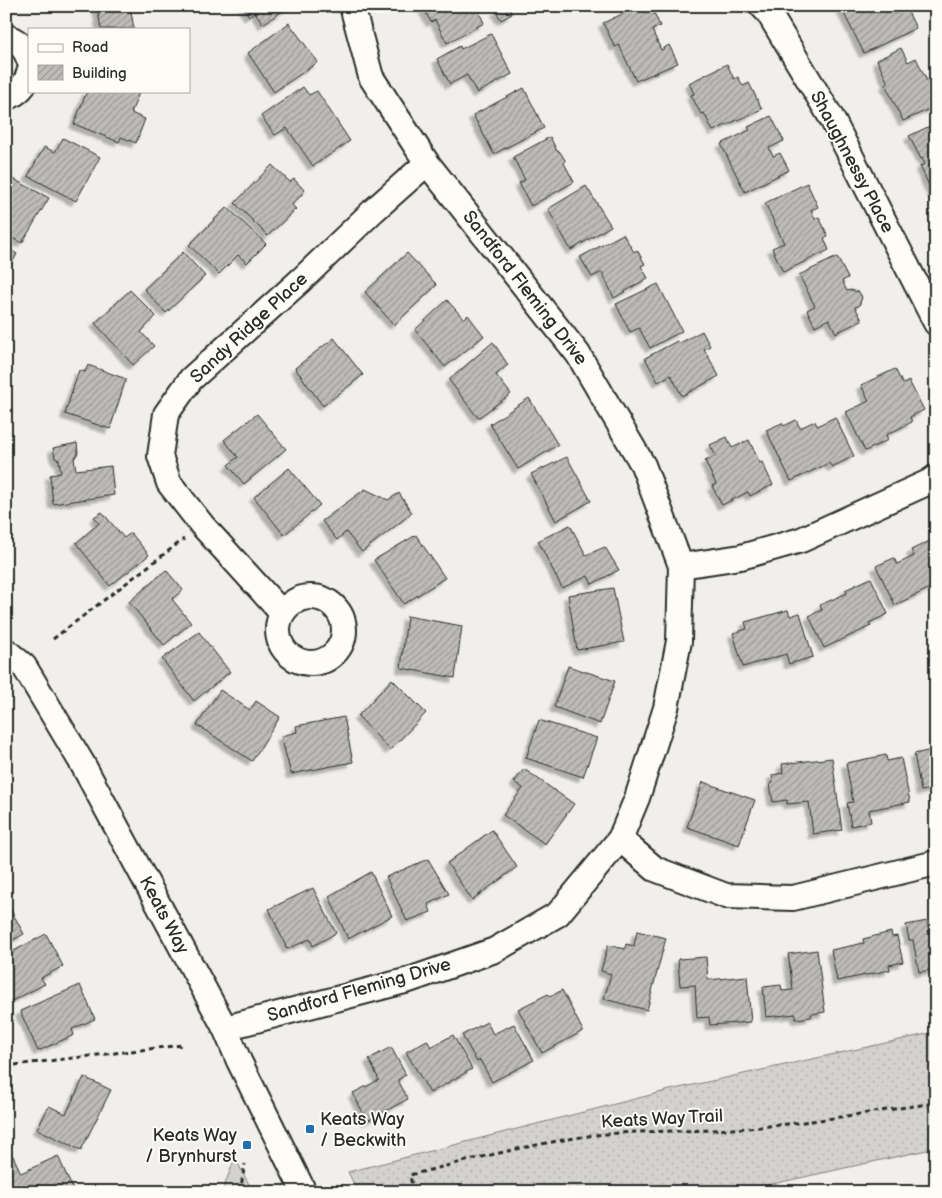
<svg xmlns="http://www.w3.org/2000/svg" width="942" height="1198" viewBox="0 0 942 1198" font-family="'Balsamiq Sans',sans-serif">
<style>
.grass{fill:url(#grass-dots);stroke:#7f7e7d}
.green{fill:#d3d2cf;stroke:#7f7e7d}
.building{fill:url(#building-hatch);stroke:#2b2b2b;filter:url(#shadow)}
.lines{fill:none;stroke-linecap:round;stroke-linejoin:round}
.minor-casing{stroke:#2b2b2b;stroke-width:28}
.path{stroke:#2b2b2b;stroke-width:3;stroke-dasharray:5 4;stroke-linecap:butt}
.minor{stroke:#fdfcf7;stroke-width:24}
.poi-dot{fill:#1f6fb2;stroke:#fdfcf7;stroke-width:2}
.labels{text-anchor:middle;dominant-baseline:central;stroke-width:4;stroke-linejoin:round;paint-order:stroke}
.street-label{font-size:18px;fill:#2b2b2b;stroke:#fdfcf7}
.poi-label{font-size:18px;fill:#2b2b2b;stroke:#fdfcf7;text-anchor:start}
</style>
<defs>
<pattern id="grass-dots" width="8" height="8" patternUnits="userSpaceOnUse" patternTransform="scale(1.25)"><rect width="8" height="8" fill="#d3d2cf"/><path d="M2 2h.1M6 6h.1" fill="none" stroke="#b5b4b2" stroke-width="1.8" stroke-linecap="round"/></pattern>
<pattern id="building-hatch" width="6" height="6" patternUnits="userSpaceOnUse" patternTransform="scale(1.25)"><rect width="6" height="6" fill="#bdbcb8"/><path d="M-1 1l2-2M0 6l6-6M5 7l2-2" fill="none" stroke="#9a9996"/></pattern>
<filter id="shadow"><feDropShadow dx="-4.5" dy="4.5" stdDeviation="1" flood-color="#0004"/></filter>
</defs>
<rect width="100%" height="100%" fill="#f0efeb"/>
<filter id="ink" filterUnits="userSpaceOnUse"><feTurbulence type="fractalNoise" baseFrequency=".02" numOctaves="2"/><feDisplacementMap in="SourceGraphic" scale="10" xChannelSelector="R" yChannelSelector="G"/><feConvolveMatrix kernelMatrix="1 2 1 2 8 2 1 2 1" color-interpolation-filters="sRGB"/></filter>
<g filter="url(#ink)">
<polygon class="grass" points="936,1032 936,1148 736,1192 358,1192 348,1172 670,1090"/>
<polygon class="green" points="235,1158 253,1192 222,1192"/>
<g class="building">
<polygon points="97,6 130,6 134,29 101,29"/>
<polygon points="242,6 290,6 263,24 255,12 249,16"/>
<polygon points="422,6 481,6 483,10 479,12 484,23 447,43 435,20 431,22"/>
<polygon points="506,6 508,6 512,14 501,20 496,11"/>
<polygon points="639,6 651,6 660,26 652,30 661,50 669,45 678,63 636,81 619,45 615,47 603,23"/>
<polygon points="840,6 891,6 895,14 906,8 916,28 864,53"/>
<polygon points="289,23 318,62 274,92 248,53"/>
<polygon points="491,34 512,74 477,93 467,75 450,84 437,59 460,46 461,49"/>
<polygon points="901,48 908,62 916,58 936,99 936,106 903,121 885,84 888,83 877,60"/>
<polygon points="727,64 734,79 738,77 743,86 749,83 762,109 713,131 704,113 701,114 691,95 694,94 689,83"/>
<polygon points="303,87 309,95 317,91 350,141 313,166 287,128 275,135 261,116"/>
<polygon points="524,88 544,128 494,154 473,115"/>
<polygon points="87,91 134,91 139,93 131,113 145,119 136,143 121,137 119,142 74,124"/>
<polygon points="771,116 784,141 769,148 773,156 780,153 789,170 745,192 721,144 750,130 748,127"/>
<polygon points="936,123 936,193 933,194 920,166 925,164 922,158 921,159 909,136"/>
<polygon points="550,137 557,151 560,152 565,160 564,163 574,182 531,206 519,183 525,180 513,157"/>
<polygon points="63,138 100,157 76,201 28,176 44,147 55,152"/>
<polygon points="272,165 290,182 294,179 305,191 292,205 296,209 268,236 235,203"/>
<polygon points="6,175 49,198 22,243 6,235"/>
<polygon points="807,183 818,207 811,210 815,219 819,217 828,236 824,238 829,250 783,272 772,248 784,243 765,203"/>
<polygon points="586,186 611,226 571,250 548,209"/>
<polygon points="227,207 266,244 247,263 238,255 219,274 189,245"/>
<polygon points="623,234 634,252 637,250 645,264 641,266 648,278 614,298 602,272 592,277 580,257"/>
<polygon points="6,247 17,254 6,274"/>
<polygon points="183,252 205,276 166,313 144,289"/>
<polygon points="407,253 437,285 394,325 365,292"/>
<polygon points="837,257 848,278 842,281 847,291 850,290 859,292 862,297 859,306 855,307 862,320 836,333 829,319 815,326 807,310 815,306 799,275"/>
<polygon points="658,284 682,331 650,348 639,328 630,332 616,304"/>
<polygon points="130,290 156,316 141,332 154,346 133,365 95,323"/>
<polygon points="447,300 464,319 468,315 484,336 445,367 415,330"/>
<polygon points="702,331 710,346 704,349 719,376 682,396 671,375 658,382 645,358 677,341 678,344"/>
<polygon points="334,338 363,375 323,406 295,368"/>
<polygon points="493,342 508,365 496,375 511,394 478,418 449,380"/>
<polygon points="88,365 126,379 110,429 65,414 79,370 85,372"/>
<polygon points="895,369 903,384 909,381 924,410 910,417 912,422 886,435 888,440 865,451 846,412 869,401 861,385"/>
<polygon points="529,398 558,445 518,469 490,424"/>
<polygon points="257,414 286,449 244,484 228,465 238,457 224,440"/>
<polygon points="835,417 854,456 832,467 829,463 791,481 766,430 782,423 784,426 796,420 800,428 815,421 817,426"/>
<polygon points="727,437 732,448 749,440 760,463 762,462 773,485 750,496 748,492 722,505 712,486 716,484 705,461 716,456 710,445"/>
<polygon points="77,443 78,453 74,459 76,470 111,466 114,495 53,504 50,475 61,473 59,460 55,458 53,448"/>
<polygon points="567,457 591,501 556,521 531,474"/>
<polygon points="289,468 320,505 284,535 254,497"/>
<polygon points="365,489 388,500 399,493 412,513 362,552 346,532 337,540 322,521"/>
<polygon points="102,512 124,538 131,533 149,555 110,586 76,543 99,523 94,517"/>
<polygon points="570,525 586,555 605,547 619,570 592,584 588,576 562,588 538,541"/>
<polygon points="416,535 445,578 404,604 374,560"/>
<polygon points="936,538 936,585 895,605 876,566 894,558 897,564 914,556 911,550"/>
<polygon points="166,570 183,590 172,599 191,623 164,645 129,602"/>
<polygon points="871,578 888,614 869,623 871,626 824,648 809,616 822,610 820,605 847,593 845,590"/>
<polygon points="613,588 624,642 577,650 568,595"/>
<polygon points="788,610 790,616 800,613 813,657 789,664 786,654 743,667 733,633 747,629 745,622"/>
<polygon points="407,616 462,626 455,678 401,668"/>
<polygon points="199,632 230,672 194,701 162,659"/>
<polygon points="568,666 615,681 600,724 554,707"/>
<polygon points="392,679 426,713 390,750 358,716"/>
<polygon points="220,690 250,710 256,701 280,717 252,761 197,725"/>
<polygon points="344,717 353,762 291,774 281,736 297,732 296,726"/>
<polygon points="539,720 597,738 583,777 526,758"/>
<polygon points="936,749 936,788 921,791 914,754"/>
<polygon points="886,755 887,761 901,758 910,802 869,810 871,822 851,826 847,803 853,802 846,763"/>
<polygon points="832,758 842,830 813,834 809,802 787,804 787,800 773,802 770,784 773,783 772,775 783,773 782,764"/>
<polygon points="524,769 574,804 545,844 503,815 523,788 514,782"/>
<polygon points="703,782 755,800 739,845 687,827"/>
<polygon points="492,830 517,867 472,900 447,863"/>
<polygon points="428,859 449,894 428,904 431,912 407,921 386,877"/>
<polygon points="371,872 392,916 348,939 329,896"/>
<polygon points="313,888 336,933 313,946 310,939 287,949 269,909"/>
<polygon points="6,901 24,934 6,944"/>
<polygon points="927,921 929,932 936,930 936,969 919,972 913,940 909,940 906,925"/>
<polygon points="637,931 666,938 647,1010 604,999 611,974 601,971 608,945 625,949 626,944 634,946"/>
<polygon points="891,932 892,937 897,936 903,962 889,965 890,970 837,981 831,950 864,943 863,939"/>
<polygon points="46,934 63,966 41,978 45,984 10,1002 6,995 6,955"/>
<polygon points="817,950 825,1012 811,1014 811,1017 796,1019 796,1014 766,1017 763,987 781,985 782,991 793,990 788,954"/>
<polygon points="706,957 708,980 747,976 751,1022 710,1025 709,1017 697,1018 695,985 680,986 678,959"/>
<polygon points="80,985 95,1019 72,1029 74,1035 38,1051 20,1011"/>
<polygon points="562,990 583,1031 542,1053 518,1009 548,994 550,997"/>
<polygon points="487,1022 493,1034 514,1024 534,1060 492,1082 480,1060 477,1062 462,1035"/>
<polygon points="453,1035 472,1069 430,1093 406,1052 427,1040 431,1047"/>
<polygon points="391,1047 406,1075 398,1080 408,1099 367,1121 353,1093 379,1080 369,1059"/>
<polygon points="84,1077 111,1090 81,1150 37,1129 49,1106 66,1114"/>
<polygon points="13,1156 21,1173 58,1156 74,1192 6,1192 6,1159"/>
</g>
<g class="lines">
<defs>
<g id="minor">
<polyline points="762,6 768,12 831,117 936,323"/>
<path d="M6,37C17,39 26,49 29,60"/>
<path d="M6,98C19,93 26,85 29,73"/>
<polyline points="681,566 741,557 801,540 929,482 936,477"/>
<circle cx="311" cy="630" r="33"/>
<polyline points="282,613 202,525 169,483 160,456 166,414 191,379 302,279 373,211 427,163"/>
<polyline points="6,651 24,666 82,763 225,1028 239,1061 304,1192"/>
<polyline points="620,839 655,869 726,896 793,898 936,863"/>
<polyline points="225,1028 409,980 495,950 558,914 620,839 637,798 666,708 679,641 681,566 643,465 578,354 427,163 371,77 352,6"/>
</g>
</defs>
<use href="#minor" class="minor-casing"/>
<g class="path">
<polyline points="53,639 184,539"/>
<polyline points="6,1066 182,1045"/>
<polyline points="240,1192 245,1164"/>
<polyline points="377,1192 377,1190 385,1187 387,1192"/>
<path d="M413,1192L410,1175C470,1160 534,1143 596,1135C641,1130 687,1132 732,1129C800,1125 868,1112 936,1103"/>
</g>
<use href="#minor" class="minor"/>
</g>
</g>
<g class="poi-dot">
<rect x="305" y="1124" width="10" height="10" rx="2.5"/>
<rect x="242" y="1140" width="10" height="10" rx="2.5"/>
</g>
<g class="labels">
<g class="street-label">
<text transform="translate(852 162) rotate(62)">Shaughnessy Place</text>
<text transform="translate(525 288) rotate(52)">Sandford Fleming Drive</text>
<text transform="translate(249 328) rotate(-43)">Sandy Ridge Place</text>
<text transform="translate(164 915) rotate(62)">Keats Way</text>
<text transform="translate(359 990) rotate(-16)">Sandford Fleming Drive</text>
<text transform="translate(662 1119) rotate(-3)">Keats Way Trail</text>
</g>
<g class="poi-label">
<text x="320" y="1119">Keats Way<tspan x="320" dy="21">/ Beckwith</tspan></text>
<text x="237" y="1135" text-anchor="end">Keats Way<tspan x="237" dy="21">/ Brynhurst</tspan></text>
</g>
</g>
<rect width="942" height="1198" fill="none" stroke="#fdfcf7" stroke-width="25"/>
<rect x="12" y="12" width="917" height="1173" fill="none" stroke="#2b2b2b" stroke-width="2" filter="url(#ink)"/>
<rect x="28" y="28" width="162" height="65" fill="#fdfcf7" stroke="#a9a8a5"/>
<rect x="38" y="44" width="25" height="8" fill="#fdfcf7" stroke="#a9a8a5"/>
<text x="72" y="52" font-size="15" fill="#2b2b2b">Road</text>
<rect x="38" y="65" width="25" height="15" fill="url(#building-hatch)" stroke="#a9a8a5"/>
<text x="72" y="78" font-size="15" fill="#2b2b2b">Building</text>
</svg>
